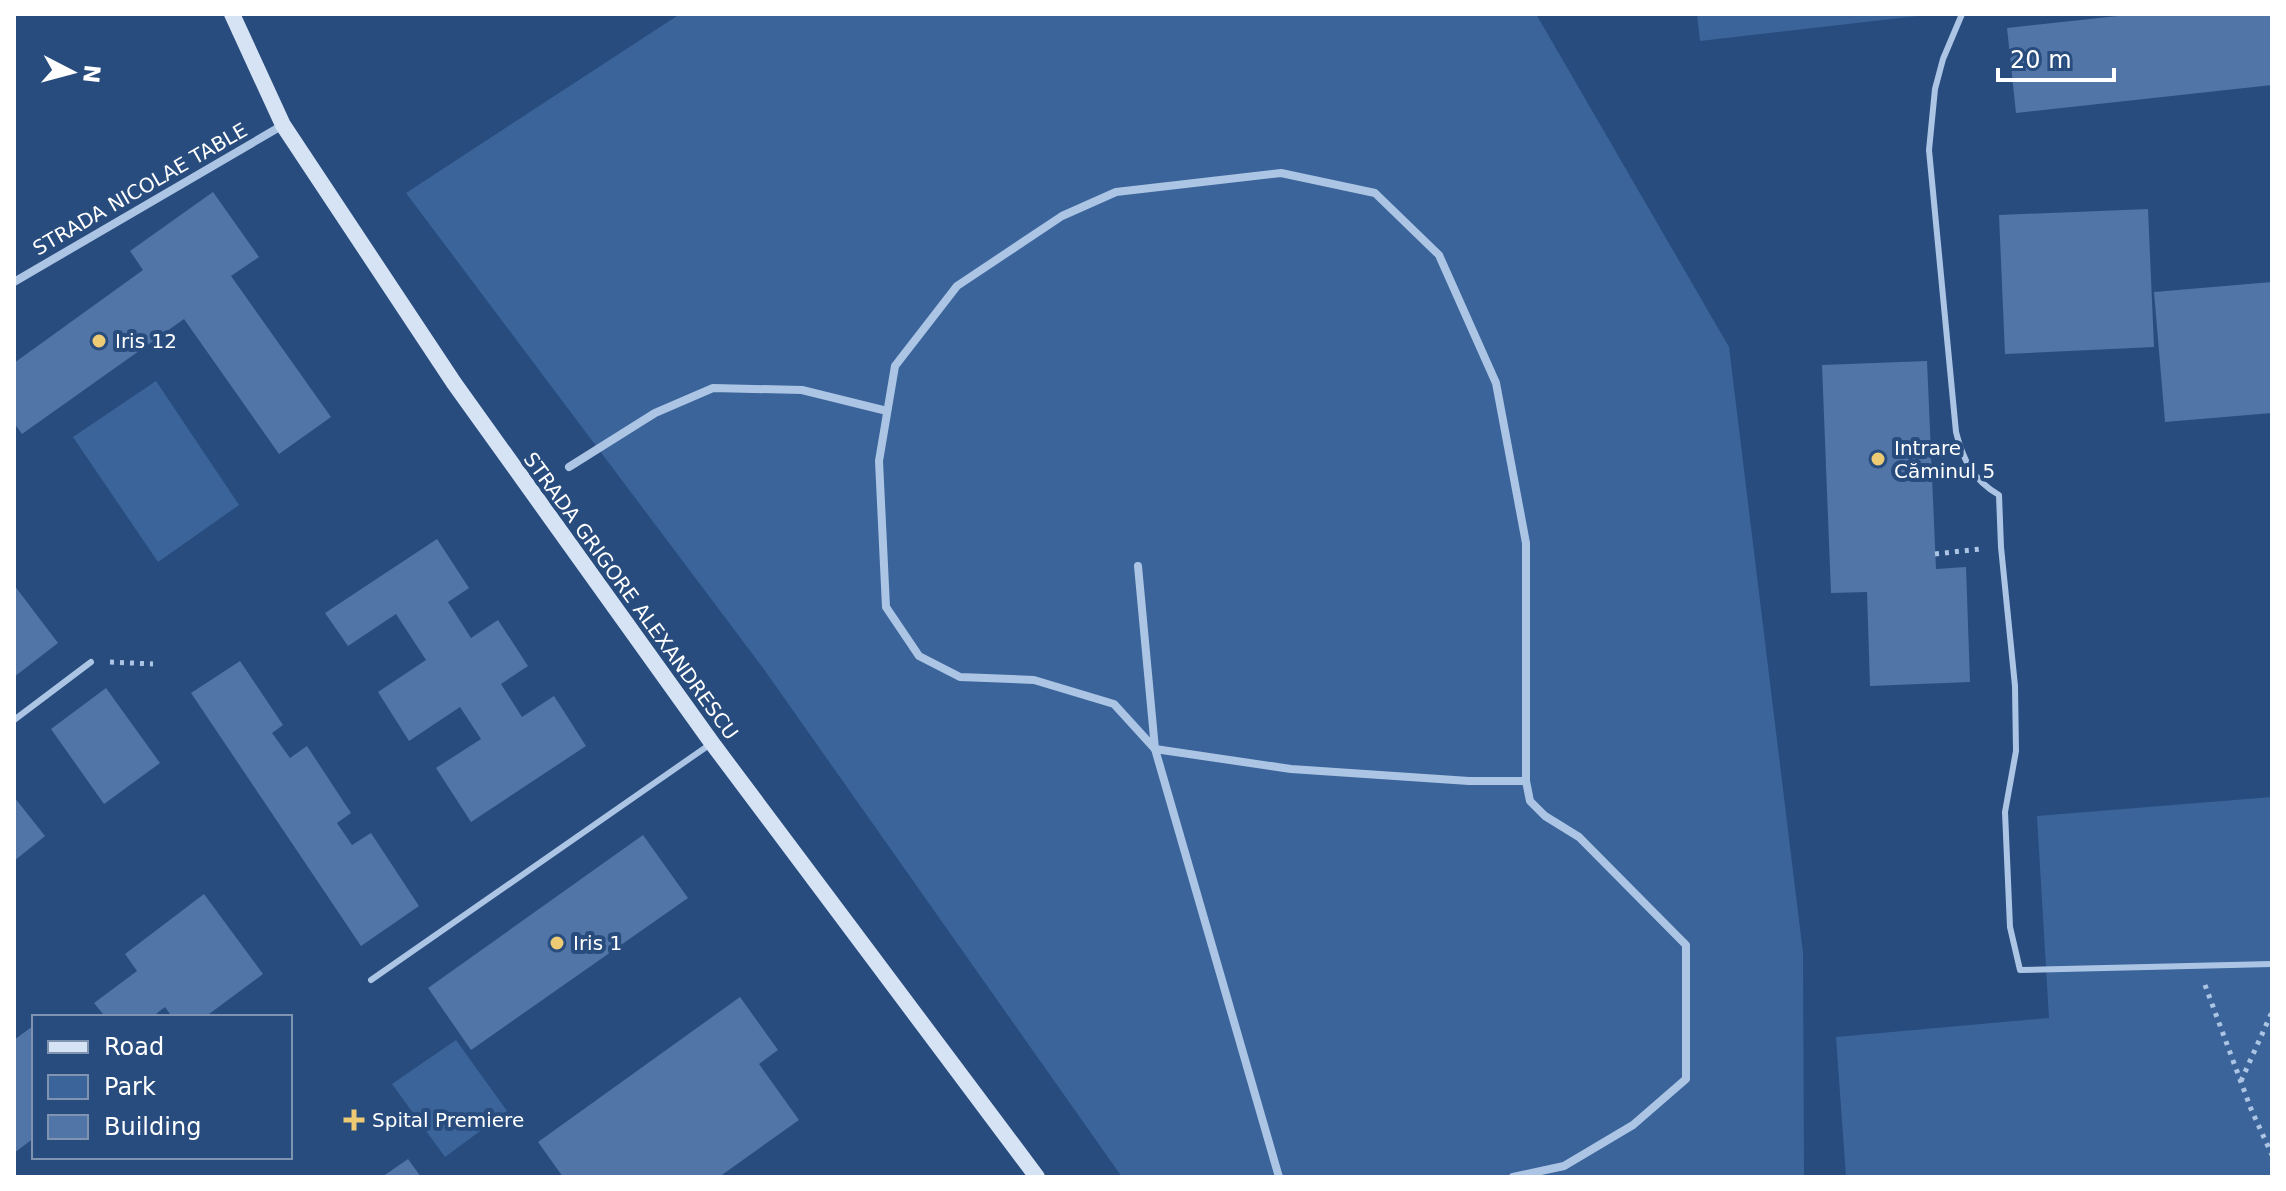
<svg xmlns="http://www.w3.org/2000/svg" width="2286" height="1191" viewBox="0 0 2286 1191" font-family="'DejaVu Sans',sans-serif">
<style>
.green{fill:#3b659a}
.building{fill:#5075a6}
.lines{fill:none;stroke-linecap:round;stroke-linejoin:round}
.path{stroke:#adc5e5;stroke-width:5;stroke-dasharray:4 6;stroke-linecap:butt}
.lane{stroke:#adc5e5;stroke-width:6}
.street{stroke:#adc5e5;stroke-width:8}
.secondary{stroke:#d6e3f5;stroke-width:16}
.poi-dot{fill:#eccb74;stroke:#284c7d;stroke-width:3}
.labels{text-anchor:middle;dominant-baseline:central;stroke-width:8;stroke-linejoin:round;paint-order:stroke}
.street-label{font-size:20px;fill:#fff;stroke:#284c7d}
.poi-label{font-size:20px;fill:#fff;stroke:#284c7d;text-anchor:start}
</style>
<rect width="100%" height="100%" fill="#284c7d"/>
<g class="green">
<polygon points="680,14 1536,14 1729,347 1803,953 1804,1177 1122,1177 763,668 406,193"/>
<polygon points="1697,14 1935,14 1700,41"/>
<polygon points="156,381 239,505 158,562 73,437"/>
<polygon points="2272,797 2272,1177 1846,1177 1836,1037 2049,1018 2037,816"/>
<polygon points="456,1040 507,1111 445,1157 392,1084"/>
</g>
<g class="building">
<polygon points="2136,14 2272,14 2272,85 2016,113 2007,28"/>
<polygon points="213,192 259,257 231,276 331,417 279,454 184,319 22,434 14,423 14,363 143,270 130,251"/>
<polygon points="2148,209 2154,347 2005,354 1999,215"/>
<polygon points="2272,282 2272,413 2165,422 2154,292"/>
<polygon points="1927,361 1936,569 1966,567 1970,682 1870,686 1867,592 1831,593 1822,365"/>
<polygon points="437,539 469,588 448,602 471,638 498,620 528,666 501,684 522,717 554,696 586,746 471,822 436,768 481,739 460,707 409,741 378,692 426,660 396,614 348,646 325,613"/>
<polygon points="14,585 58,643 14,677"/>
<polygon points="240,661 283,725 272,733 290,758 307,746 351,813 337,823 352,845 371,833 419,906 361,946 191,693"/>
<polygon points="106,688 160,763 104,804 51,729"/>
<polygon points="14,797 45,836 14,861"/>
<polygon points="643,835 688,898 471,1050 428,988"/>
<polygon points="204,894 263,974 205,1017 172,1017 165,1007 152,1017 99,1017 103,1014 94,1003 137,971 125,954"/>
<polygon points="740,997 778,1050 759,1064 799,1120 719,1177 563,1177 538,1142"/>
<polygon points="33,1026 34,1138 14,1153 14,1040"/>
<polygon points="408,1159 421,1177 382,1177"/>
</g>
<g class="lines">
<g class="path">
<polyline points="1935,554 1980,549"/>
<polyline points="110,662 153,664"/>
<polyline points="2205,985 2251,1109 2272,1155"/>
<polyline points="2241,1081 2272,1012"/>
</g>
<g class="lane">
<path d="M1962,14L1943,59L1935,89L1929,150L1956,432C1963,460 1973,480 1999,495L2001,547L2015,686L2016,751L2005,812L2010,927L2020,970L2272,964"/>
<polyline points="14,720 91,662"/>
<polyline points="371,980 712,743"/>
</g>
<g class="street">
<polyline points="14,282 283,125"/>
<polyline points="569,467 655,413 713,388 802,390 887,411"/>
<polyline points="1138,566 1155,749 1279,1177"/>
<polyline points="1513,1177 1564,1166 1633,1125 1686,1079 1686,945 1579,837 1545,816 1530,801 1526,781 1526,543 1496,383 1439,255 1375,193 1281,173 1116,192 1062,216 957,286 895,366 879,461 886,607 919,656 960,677 1034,680 1114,704 1155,749 1291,769 1469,781 1526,781"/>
</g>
<polyline class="secondary" points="232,14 283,125 454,383 712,743 1037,1177"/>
</g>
<g class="poi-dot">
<circle cx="99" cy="341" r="8"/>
<circle cx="1878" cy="459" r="8"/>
<circle cx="557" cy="943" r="8"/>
<path d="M350 1108h8v8h8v8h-8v8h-8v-8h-8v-8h8z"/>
</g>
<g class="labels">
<g class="street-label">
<text transform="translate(140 189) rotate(-30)">STRADA NICOLAE TABLE</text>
<text transform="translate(631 596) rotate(54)">STRADA GRIGORE ALEXANDRESCU</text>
</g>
<g class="poi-label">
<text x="115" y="341">Iris 12</text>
<text x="1894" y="448">Intrare<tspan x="1894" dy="23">Căminul 5</tspan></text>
<text x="573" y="943">Iris 1</text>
<text x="372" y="1120">Spital Premiere</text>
</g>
</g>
<rect width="2286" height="1191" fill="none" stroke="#ffffff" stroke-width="32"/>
<rect x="32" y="1015" width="260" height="144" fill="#284c7d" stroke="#7e94b1" stroke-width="2"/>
<rect x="48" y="1041" width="40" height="12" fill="#d6e3f5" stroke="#7e94b1" stroke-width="2"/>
<text x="104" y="1055" font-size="24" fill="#ffffff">Road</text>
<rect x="48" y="1075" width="40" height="24" fill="#3b659a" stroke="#7e94b1" stroke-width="2"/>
<text x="104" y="1095" font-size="24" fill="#ffffff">Park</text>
<rect x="48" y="1115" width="40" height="24" fill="#5075a6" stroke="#7e94b1" stroke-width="2"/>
<text x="104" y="1135" font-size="24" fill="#ffffff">Building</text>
<g transform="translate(72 72) rotate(96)" stroke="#284c7d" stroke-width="6" paint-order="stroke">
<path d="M0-6L14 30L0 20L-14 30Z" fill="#ffffff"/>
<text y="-12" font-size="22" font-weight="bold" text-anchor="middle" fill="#ffffff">N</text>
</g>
<path d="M1998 68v12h116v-12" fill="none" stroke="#ffffff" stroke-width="4"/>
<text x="2010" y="68" font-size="24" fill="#ffffff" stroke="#284c7d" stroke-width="6" paint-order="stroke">20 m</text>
</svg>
